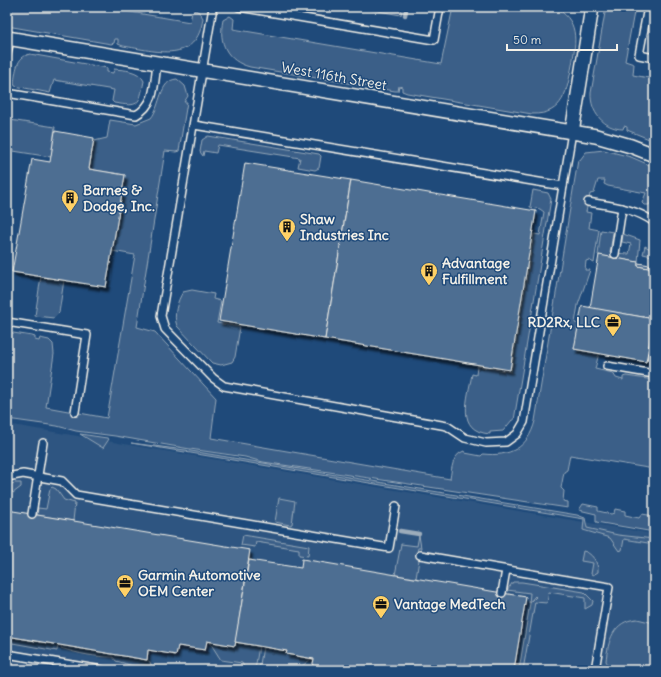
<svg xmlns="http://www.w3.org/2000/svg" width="661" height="677" viewBox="0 0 661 677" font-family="Delius,sans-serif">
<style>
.built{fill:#2d5581}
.green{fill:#3a5f88;stroke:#97a8b8}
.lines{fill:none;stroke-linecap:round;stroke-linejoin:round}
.stream{stroke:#9cacbb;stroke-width:4.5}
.building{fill:#4d6e92;stroke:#f4f1e8;filter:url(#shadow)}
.lane-casing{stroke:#f4f1e8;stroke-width:10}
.street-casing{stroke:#f4f1e8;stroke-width:16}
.lane{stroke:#1f4a7a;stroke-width:7}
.street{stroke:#1f4a7a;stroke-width:13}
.labels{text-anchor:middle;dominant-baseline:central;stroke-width:3;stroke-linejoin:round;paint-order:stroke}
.street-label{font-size:14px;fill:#f4f1e8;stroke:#1f4a7a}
.poi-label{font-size:14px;font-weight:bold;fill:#f4f1e8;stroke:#1f4a7a;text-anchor:start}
</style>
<defs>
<filter id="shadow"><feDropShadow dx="2.5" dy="4.5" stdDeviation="1" flood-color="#0009"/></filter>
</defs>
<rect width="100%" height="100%" fill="#1f4a7a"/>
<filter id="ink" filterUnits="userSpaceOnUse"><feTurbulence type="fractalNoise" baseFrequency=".025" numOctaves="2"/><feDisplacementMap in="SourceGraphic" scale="8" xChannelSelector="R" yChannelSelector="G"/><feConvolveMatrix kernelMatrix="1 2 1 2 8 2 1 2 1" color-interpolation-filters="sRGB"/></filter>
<g filter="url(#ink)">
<polygon class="built" points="7,424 654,534 654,670 7,670"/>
<g class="green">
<path d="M7,7H101L190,22L192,12L195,10L199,12L203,18C197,65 156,51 123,46L118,44V39H115L114,43L111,44L7,26Z"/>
<polygon points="355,7 386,7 402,10 401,15"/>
<path d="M453,7H553C580,19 576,41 572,65C567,90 564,115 532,114L407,93L402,91V87L399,86L398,91H395L250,67C227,61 218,43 223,20L230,16L234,19L233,29L441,64Z"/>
<path d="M606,7H635L625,61L634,64L633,75L654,79V141L627,130V127L624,126L623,129C604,129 590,112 591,93Z"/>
<path d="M30,54L102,67L107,68V72L113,73L114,69C124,70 139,70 144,81C139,106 139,107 114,103L112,101L114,90L54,80L50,93L15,86L14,83C16,71 16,57 30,54Z"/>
<path d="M177,79L185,86L188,96L184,102H187L179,151L176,152L165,151L137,327L155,332L216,398L211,438L450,479C452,468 452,455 464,451L465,453L481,456L483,454C510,457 528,448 535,421L578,160H580L586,152L604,150L631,157L654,167V197L649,205H644L642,203L646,193L608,186L604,184L605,180H598L594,193L590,194L586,212L591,213L589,228L599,230L594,263L589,260L586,261L585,270H590L578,305L575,323L579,324L574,349L599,353L595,369L613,373L616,378L623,380V377L626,376L654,380V469L570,455L567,470L564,472L561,488L564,491L563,501L568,502V508L263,462L245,457L190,449L115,436L76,431L57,426L7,419V332L32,336L35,337V340L39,341L40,338L49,340L53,344L54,354L46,407L107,418L135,255L112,251L125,175L89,169L94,141L107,138L110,120L136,124L151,118C161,106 159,80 177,79Z"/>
<polygon points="10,120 55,127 51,157 7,150"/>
<polygon points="208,136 319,154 321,156 319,168 315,170 298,167 300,158 218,145 216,153 204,151 203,156 200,152 202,140"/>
<path d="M533,190L548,193L551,199L514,420H512L503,431L490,432V434C455,431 468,398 472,374L476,375L477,366L511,372L534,234L540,235L544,212L540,209L530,207Z"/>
<polygon points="601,230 613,232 610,253 629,254 631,244 622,242 623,234 640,240 638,262 598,255"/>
<polygon points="645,246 654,251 654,269 649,268 652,256 643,254"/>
<polygon points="41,276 64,280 59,313 54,318 35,316"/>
<path d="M192,290L214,294L213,299L221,301L217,323L240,327L235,357L232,362L221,365L212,363L177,326C173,316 177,301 183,292Z"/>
<polygon points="80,434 107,438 109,439 103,448"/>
<polygon points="131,443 185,450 577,515 585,518 587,528 618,535 654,539 654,544 624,539 622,550 619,551 610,538 583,530 584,519"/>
<polygon points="15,483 21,483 21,487 13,493 10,488 7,489 7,485"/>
<polygon points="52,487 56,489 64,500 75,503 73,521 37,515 38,508 46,509 50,489"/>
<polygon points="279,498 295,501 292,524 290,525 275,522"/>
<polygon points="583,504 598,507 598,511 611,514 614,513 615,509 625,511 625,515 639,518 642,514 654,516 654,532 596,522 596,514 579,510"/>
<polygon points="243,535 309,546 308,556 299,555 299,549 256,542 255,547 241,545"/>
<polygon points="419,535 421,548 418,548 417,553 420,554 416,578 395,575 401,544 417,546"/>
<path d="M583,551C591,552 599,563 598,572L593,575L591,574L593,563L581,561Z"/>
<polygon points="513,582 522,582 584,592 593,601 592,605 585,609 585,598 549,592 547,603 535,602 523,670 519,670 529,609 530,603 536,597 535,596 529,603 530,593 507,590"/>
<path d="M637,619L654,623V670H611L606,661C608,641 613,621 637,619Z"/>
<polygon points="7,636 58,645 57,651 7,642"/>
<polygon points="209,641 235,642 259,646 255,670 246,670 242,663 221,660"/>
<path d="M62,645L147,660L150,662L153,670C141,670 129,664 116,661L113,657C95,657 79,654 61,648Z"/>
<polygon points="263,647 287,651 286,654 311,659 297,670 259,670"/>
</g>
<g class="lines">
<g class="stream">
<polyline points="405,15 406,10"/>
<polyline points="400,531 419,534"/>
</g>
</g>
<g class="building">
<polygon points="55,131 94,138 89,169 125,175 106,287 12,272 32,159 50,162"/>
<polygon points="245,163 351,180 325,339 219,321"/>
<polygon points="351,180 536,211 510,370 325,339"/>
<polygon points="599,255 638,262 638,266 654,269 654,358 651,357 651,360 647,360 654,319 590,308"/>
<polygon points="638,263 650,265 649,268 638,266"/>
<polygon points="582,306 654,319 646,362 574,349"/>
<polygon points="7,510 250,550 235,646 207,641 205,650 178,646 176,655 148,650 147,660 7,636"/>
<polygon points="302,559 526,597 514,670 323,670 312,668 314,659 286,654 287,651 235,642 249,560 301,568"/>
</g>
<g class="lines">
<defs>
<g id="lane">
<polyline points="213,7 161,316 165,329 213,378 224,386 447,426 465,438 486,443 506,442 517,434 524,422 572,132"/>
<polyline points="239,7 434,40 440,7"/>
<polyline points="648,7 639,55 654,58"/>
<polyline points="7,54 10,39"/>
<path d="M7,93L136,115C156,104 154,84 157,63"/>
<polyline points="194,125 563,186"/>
<path d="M588,202C611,206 635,208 654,222"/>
<polyline points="615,254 622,208"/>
<polyline points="7,322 87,335 75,412"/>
<polyline points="607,366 654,374"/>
<polyline points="7,477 23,474 62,481 76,495 389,548 396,506"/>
<polyline points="32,514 43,443"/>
<polyline points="420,555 609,587 595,670"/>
<polyline points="502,593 506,570"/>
<polyline points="7,654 102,670"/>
</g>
<g id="street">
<polyline points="7,38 596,136 631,146 654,155"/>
<polyline points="572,132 592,7"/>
</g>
</defs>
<use href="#lane" class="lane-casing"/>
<use href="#street" class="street-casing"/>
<use href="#lane" class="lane"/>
<use href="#street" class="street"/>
</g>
</g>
<defs>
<symbol id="building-pin" viewBox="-11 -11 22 30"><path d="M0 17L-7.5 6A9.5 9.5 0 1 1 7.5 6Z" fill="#ffd166" stroke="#1f4a7a"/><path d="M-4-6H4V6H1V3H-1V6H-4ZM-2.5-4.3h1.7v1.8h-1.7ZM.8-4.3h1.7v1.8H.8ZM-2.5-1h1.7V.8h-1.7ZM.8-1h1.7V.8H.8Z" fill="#111"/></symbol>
<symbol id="office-pin" viewBox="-11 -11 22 30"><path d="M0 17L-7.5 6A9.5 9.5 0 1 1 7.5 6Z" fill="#ffd166" stroke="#1f4a7a"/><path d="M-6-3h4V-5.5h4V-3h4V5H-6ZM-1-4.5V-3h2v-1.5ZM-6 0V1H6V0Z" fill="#111"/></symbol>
</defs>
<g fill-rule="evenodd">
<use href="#building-pin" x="60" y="188" width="20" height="27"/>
<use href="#building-pin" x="277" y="217" width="20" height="27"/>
<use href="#building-pin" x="419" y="261" width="20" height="27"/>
<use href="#office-pin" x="603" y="312" width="20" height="27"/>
<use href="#office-pin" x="115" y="573" width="20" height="27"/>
<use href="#office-pin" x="371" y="594" width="20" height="27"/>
</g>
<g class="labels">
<g class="street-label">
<text transform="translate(334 76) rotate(10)">West 116th Street</text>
</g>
<g class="poi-label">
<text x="83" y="190">Barnes &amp;<tspan x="83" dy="16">Dodge, Inc.</tspan></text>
<text x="300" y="219">Shaw<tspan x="300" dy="16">Industries Inc</tspan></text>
<text x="442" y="263">Advantage<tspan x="442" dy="16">Fulfillment</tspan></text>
<text x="600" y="322" text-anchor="end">RD2Rx, LLC</text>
<text x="138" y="575">Garmin Automotive<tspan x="138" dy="16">OEM Center</tspan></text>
<text x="394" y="604">Vantage MedTech</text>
</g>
</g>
<rect width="661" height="677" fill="none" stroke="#1f4a7a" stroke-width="24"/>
<rect x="12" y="12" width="637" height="653" fill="none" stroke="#f4f1e8" stroke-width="1.5" filter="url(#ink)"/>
<path d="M507 44v6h110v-6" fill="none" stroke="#f4f1e8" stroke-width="2"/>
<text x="513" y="44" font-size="12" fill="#f4f1e8" stroke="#1f4a7a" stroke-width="3" paint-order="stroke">50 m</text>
</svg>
